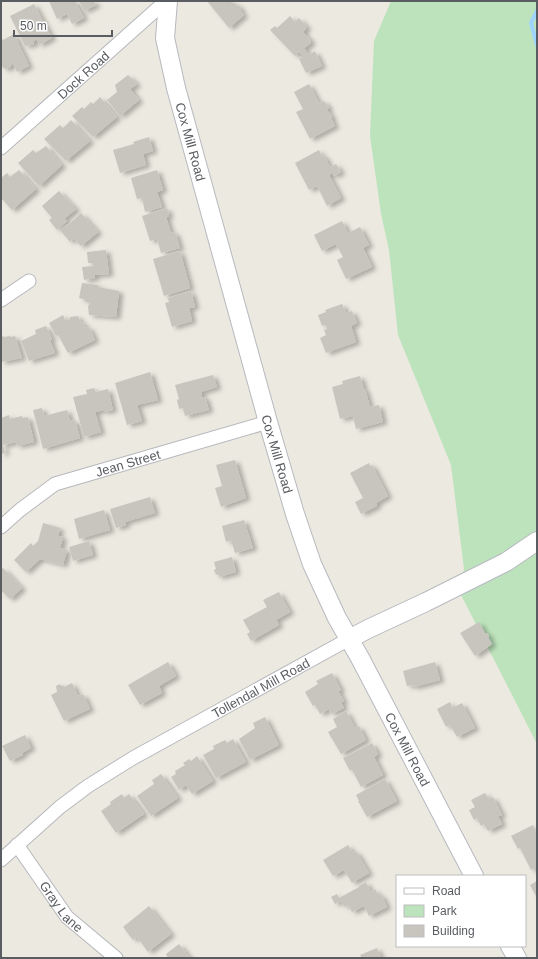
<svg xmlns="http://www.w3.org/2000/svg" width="538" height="959" viewBox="0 0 538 959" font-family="Helvetica,sans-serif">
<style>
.green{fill:#bde3bc}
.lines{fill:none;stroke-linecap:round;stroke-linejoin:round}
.stream{stroke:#9fd5fd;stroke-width:4}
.building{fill:#c8c5bf;filter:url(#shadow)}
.street-casing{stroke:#b6b8bd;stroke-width:15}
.secondary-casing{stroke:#b6b9bf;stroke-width:20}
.street{stroke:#fff;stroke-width:13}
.secondary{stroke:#fff;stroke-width:18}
.labels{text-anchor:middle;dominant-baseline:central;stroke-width:3;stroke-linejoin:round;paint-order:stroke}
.street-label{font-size:13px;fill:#595c61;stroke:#fff}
</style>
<defs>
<filter id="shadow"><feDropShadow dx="4.5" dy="2.5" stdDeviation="2" flood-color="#0004"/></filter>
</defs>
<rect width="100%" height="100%" fill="#ece9e0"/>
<polygon class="green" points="391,1 537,1 537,744 458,589 464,569 451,465 398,335 389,250 381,214 370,136 374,41"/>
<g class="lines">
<polyline class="stream" points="537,11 531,23 537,45"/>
</g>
<g class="building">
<polygon points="49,1 75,1 84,18 72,24 67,14 57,19"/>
<polygon points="79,1 94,1 96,5 84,11"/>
<polygon points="207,1 230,1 232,3 233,2 237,6 238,5 241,8 240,10 244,15 229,28"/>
<polygon points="34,4 52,38 39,45 37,39 34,41 34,44 25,46 10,16"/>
<polygon points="290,16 295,22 299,18 307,27 303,32 311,41 310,44 304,48 309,55 315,51 322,66 306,73 299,59 302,57 302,55 299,52 295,56 270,30 275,26 277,28"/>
<polygon points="14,34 29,66 17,72 13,63 10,67 6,69 3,68 1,64 1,37 3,40"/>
<polygon points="128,75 137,84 130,89 139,100 120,116 107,100 117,92 115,85"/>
<polygon points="309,84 319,103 323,101 325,102 329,108 327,110 332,116 331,118 335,126 310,139 296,112 303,109 294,92"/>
<polygon points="100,97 117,117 93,137 72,116 82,107 84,109 91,102 93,104"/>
<polygon points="71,120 90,141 66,161 44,139 60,125 63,128"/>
<polygon points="149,137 153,151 143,154 146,165 120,173 113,150 134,144 133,142"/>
<polygon points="46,146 62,165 39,186 18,163 33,150 36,153"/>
<polygon points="319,150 322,156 324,155 330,167 336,164 341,172 334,176 333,173 329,175 341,198 327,206 317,186 309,190 295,163"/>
<polygon points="19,170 36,189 12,210 1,198 1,178 7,173 10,177"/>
<polygon points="157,170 163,190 157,192 162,207 145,212 142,198 137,199 131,178"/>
<polygon points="59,191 76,209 64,219 67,221 57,230 49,220 52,218 42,206"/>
<polygon points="167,208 169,216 166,217 171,233 175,232 180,248 161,253 157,239 150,241 142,216"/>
<polygon points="81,213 98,232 81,246 73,238 70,242 60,230 67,224 68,225"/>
<polygon points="342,221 348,233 360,227 369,245 363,248 372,267 346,279 337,260 343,257 336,244 322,251 314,235"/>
<polygon points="106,250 109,274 95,275 95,278 84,280 82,267 93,266 92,263 88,263 87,252"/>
<polygon points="180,251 190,288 164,296 153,259"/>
<polygon points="82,283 98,285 98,287 119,291 116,317 89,315 88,306 90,303 86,302 86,300 79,298"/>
<polygon points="191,291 195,307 189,308 192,321 172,327 165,303 169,302 168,298"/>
<polygon points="342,304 346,313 352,311 357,323 351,326 356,342 326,353 320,338 326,335 324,330 327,329 326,325 322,326 318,315 326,312 325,310"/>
<polygon points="63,315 65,320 68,319 69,321 70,317 78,316 81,323 83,322 86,328 89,327 95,340 68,353 58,335 56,336 49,323"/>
<polygon points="46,326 52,339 50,340 55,353 29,361 21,341 36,334 35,330"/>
<polygon points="3,336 4,337 10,336 11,337 15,336 22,358 1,362 1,337"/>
<polygon points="150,372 158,400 137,405 142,421 127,425 115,383"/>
<polygon points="213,375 217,387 201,392 202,397 205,397 209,410 185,416 183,408 179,409 177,400 179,399 175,385"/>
<polygon points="360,376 364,390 365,389 370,407 379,405 383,422 356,429 353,416 340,419 332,387 343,384 342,381"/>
<polygon points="94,388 96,392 108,389 113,410 104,412 104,410 95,412 101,432 84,437 73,397 87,394 86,390"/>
<polygon points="42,408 44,416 67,410 70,421 75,420 80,438 43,449 33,410"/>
<polygon points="9,415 10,419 22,416 23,418 28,417 34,442 17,446 16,442 3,445 5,453 1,454 1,418"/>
<polygon points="235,460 246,498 221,507 215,488 222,486 216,465"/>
<polygon points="369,463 370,466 372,465 388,496 376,503 377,506 361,514 355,502 363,498 350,473"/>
<polygon points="150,497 155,513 125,522 126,525 116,528 110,509"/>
<polygon points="104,510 110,530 79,539 74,519"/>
<polygon points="244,520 253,548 235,553 231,540 226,542 222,526"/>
<polygon points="43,523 60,528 58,536 63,537 60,548 67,550 63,565 40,559 26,572 14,560 31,543 33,546 38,541"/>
<polygon points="89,541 93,555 73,561 69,547"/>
<polygon points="232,557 236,572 219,577 218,574 216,575 214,570 216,569 214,562"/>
<polygon points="3,568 22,588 10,599 3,592 1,594 1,570"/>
<polygon points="279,592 290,612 276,620 279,625 251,641 247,634 250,632 243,620 267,607 263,600"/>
<polygon points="479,622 485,633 487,633 489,636 489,639 492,644 475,656 460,633"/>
<polygon points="168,662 176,676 159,686 162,693 140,705 128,685"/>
<polygon points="435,662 440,680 414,687 413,685 407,686 403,671"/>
<polygon points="332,673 341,690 338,691 344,701 341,702 344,708 331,714 329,709 320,714 315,705 313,706 305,692 318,684 316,681"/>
<polygon points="72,683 78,696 83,694 90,709 64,721 51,695 57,692 56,686 60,684 61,686 63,685 64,687"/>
<polygon points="450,702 452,708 462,703 475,728 457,737 450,725 446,727 437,709"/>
<polygon points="346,711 355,728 359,726 366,740 341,754 328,732 337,727 333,719"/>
<polygon points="265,717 279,745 250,760 239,739 255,728 253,723"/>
<polygon points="25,735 31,748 22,753 23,755 10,761 2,746"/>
<polygon points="233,739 246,762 216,778 203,755 214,749 213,746 225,740 227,743"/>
<polygon points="372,743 378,754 374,757 383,775 361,787 352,770 350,771 343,758"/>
<polygon points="197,756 213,781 192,794 186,785 179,790 171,777 176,774 175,771 185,765 183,763 189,759 191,761"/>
<polygon points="161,774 178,798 151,816 137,796 154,784 152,780"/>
<polygon points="385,779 397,801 367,817 358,801 359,801 356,795"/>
<polygon points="485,793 489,799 493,797 502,815 498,816 502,824 488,831 484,824 481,826 477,818 474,820 469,810 475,807 471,800"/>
<polygon points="122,794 124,798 129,794 144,814 116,833 101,811 111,804 110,802"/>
<polygon points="533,825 537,834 537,867 531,870 520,848 518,849 511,836"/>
<polygon points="348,845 353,853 356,851 369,873 352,883 344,870 333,876 323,860"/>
<polygon points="537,881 537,898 530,885"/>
<polygon points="366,882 371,892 375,889 379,896 381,894 387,907 369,916 364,906 352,912 348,905 344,907 341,901 335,904 331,897 337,894 339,898 359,887 359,886"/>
<polygon points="149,906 171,934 148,952 137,937 133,940 123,927"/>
<polygon points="179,944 190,958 168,958 166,954"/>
<polygon points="377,948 381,958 362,958 360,955"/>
</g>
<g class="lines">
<defs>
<g id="street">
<path id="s1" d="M1,148L166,1"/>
<polyline points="1,300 29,281"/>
<path id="s2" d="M1,527L20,510L55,484L268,422"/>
<path id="s3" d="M17,845L67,917L116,958"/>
<path id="s4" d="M1,860L60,807L88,786L133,758L349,639"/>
</g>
<g id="secondary">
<path id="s5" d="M168,1L165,38L176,88L268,422L295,514L312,564L337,618L360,658L474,876"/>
<polyline points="349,639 368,629 426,602 506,562 537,541"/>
<polyline points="510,946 517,958"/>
</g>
</defs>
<use href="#street" class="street-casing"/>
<use href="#secondary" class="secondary-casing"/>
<use href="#street" class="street"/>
<use href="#secondary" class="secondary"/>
</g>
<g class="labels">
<g class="street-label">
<text stroke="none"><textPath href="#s1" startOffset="110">Dock Road</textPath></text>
<text stroke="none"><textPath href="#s5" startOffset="144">Cox Mill Road</textPath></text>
<text stroke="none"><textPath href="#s5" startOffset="468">Cox Mill Road</textPath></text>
<text stroke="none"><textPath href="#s2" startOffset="145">Jean Street</textPath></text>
<text stroke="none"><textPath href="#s4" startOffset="313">Tollendal Mill Road</textPath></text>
<text stroke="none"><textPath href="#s5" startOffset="792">Cox Mill Road</textPath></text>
<text stroke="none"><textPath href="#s3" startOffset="76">Gray Lane</textPath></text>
</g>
</g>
<rect width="538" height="959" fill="none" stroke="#595c61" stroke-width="4"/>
<rect x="396" y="875" width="130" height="72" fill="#ffffff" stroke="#bdbec0"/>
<rect x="404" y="888" width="20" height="6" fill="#ffffff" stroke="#bdbec0"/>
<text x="432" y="895" font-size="12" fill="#595c61">Road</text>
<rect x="404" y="905" width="20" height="12" fill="#bde3bc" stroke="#bdbec0"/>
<text x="432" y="915" font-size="12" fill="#595c61">Park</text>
<rect x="404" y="925" width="20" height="12" fill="#c8c5bf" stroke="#bdbec0"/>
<text x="432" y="935" font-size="12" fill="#595c61">Building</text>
<path d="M14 30v6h98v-6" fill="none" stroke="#595c61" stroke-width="2"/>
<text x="20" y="30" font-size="12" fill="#595c61" stroke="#ffffff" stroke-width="3" paint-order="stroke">50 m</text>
</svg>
